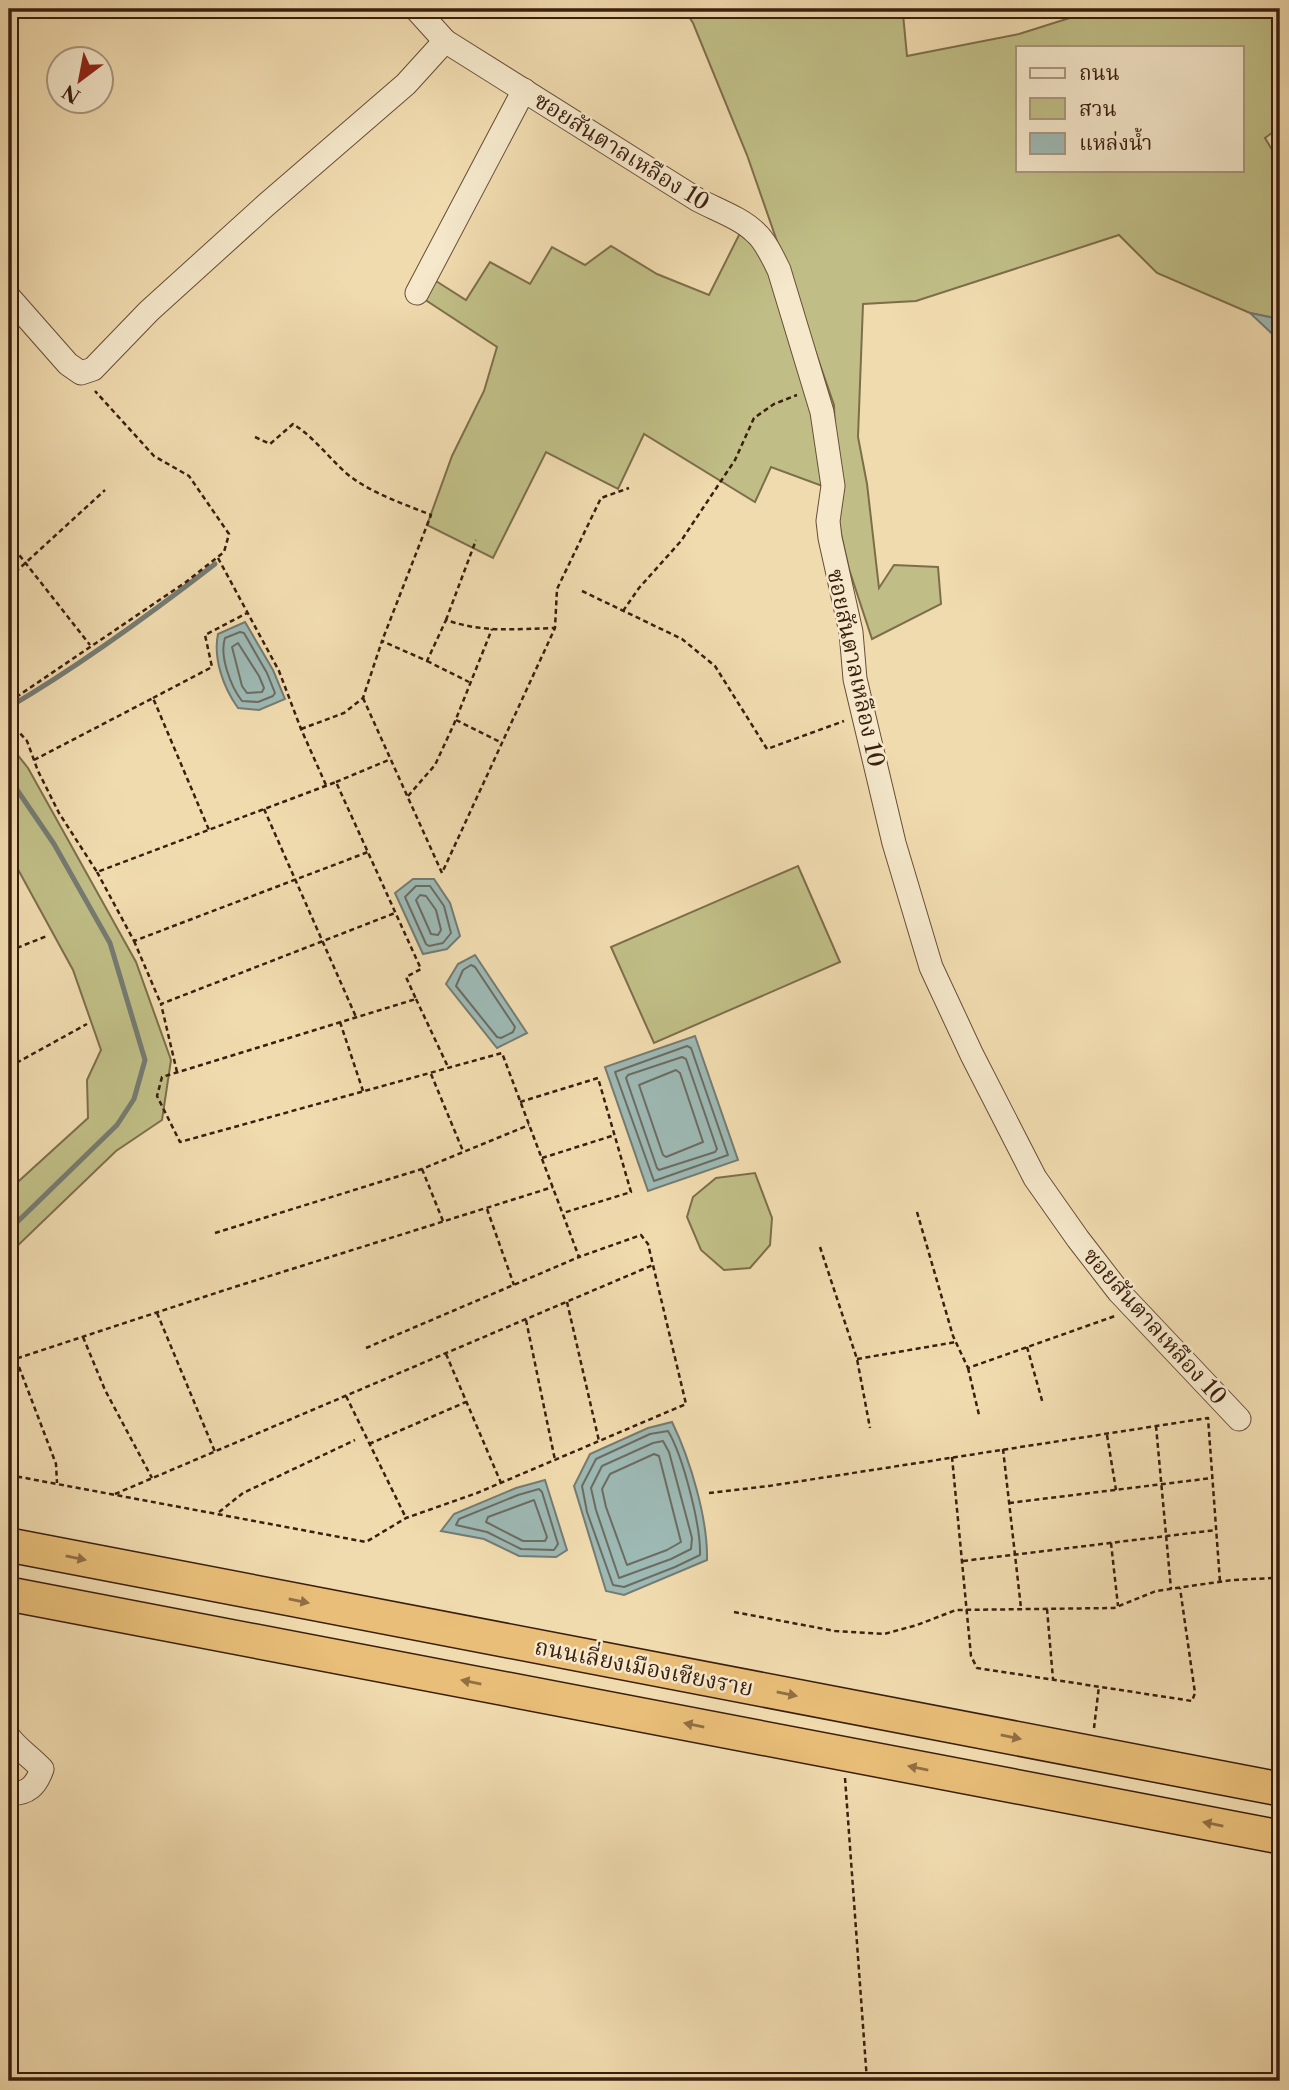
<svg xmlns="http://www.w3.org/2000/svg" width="1289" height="2090" viewBox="0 0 1289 2090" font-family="'Libre Caslon Text','Noto Serif Thai',serif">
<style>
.green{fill:#c0be86;stroke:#7d6e4a;stroke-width:2;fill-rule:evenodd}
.water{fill:#9db9b4;stroke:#757b72;stroke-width:2}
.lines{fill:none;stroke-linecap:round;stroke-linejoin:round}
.shore{stroke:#6c6c62;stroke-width:2}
.stream{stroke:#757b72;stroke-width:5}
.minor-casing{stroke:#684d37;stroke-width:25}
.highway-casing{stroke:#3a1e0f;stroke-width:36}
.path{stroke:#3a1e0f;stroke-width:2.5;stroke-dasharray:5 3.5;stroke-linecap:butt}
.minor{stroke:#f5e8cb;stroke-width:23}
.highway{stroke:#e8be78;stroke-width:33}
.oneway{fill:#916e44}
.labels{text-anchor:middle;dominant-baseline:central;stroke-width:5;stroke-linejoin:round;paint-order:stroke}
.street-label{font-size:23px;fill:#3a1e0f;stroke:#f5e8cb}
</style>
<rect width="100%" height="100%" fill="#f0dbaf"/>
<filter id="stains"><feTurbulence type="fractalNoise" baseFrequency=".00286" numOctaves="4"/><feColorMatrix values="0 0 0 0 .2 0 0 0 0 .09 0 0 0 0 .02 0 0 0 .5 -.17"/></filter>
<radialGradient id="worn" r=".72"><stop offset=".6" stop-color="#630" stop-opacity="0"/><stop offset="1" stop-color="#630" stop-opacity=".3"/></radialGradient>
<g class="green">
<path d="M684,9H920L903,14L907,56L1019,34L1098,9H1280V127L1265,138L1280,163V319L1250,313L1157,273L1119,235L916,301L863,304L858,437L867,484L879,588L894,565L938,567L941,604L872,639L849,569L838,521L834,405L747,155L693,23ZM1018,47H1242V170H1018Z"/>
<polygon points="742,229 758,243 813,401 825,487 771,467 755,502 644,434 618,489 546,452 493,558 427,525 452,456 484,391 497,347 424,299 436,281 466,300 490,262 530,284 552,247 585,265 611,246 657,274 709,295"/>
<polygon points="9,744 28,768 136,962 171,1060 162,1120 116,1151 9,1254 9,1190 88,1118 87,1080 101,1050 73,970 9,853"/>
<polygon points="798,866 840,962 654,1043 611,947"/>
<polygon points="755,1173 772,1218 770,1245 750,1268 724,1270 701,1250 687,1217 693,1197 716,1178"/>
</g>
<g class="water">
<polygon points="1250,313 1280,319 1280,341"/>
<path d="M245,622L273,670L285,699L259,710L238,708C223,687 213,658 218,634Z"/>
<polygon points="413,879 434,879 450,903 460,936 447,949 423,954 395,893"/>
<polygon points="475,955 527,1033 497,1048 446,984 458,964"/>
<polygon points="695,1036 738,1160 648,1191 605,1067"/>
<path d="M672,1422C690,1459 708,1519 707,1560L624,1595L606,1591L574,1486L590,1454L648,1428Z"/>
<polygon points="545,1480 567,1550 556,1557 519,1556 484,1539 441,1531 454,1514 516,1488"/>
</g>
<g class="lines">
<g class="shore">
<path d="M240,632L244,633L267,673L275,693L273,696L258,702L242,701C231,687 219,656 225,638Z"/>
<polygon points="238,643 259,676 264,688 262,692 247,693 242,686 232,647"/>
<polygon points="416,886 430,886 444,906 451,933 443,943 429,946 426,944 405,897"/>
<polygon points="420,895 426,896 436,910 441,930 438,935 431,934 416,900"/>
<polygon points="471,965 475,967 515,1027 513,1032 501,1038 497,1037 456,986 463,970"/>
<polygon points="687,1046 691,1048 728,1155 654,1181 615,1072"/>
<polygon points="682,1057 686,1059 717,1149 715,1152 659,1170 657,1168 626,1078 628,1075"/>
<polygon points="676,1070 680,1073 703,1142 666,1157 663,1155 639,1085"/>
<path d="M668,1431C683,1456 701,1526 700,1555L675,1567L624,1587L613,1585L587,1512L582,1486L596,1459L650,1434Z"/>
<polygon points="663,1441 669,1452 692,1538 691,1549 671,1559 619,1578 596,1510 591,1488 602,1466 653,1443"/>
<polygon points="654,1454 659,1456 681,1542 667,1550 627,1565 606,1507 602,1489 610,1474"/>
<polygon points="539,1489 542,1492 558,1544 554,1550 521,1549 487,1532 456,1525 459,1519 518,1495"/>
<polygon points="534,1500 547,1537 545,1541 523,1541 486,1522 488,1517"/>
</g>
<g class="stream">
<path d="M9,707C81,665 149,615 215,564"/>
<polyline points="9,778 54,844 110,943 145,1060 134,1099 117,1125 9,1230"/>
</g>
<defs>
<g id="minor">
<path d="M416,9L445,41L698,200C717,210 741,218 756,233C766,242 773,258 779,270L822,412L833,486L828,521L830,538L851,632L855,679L894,843L931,967L972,1055L1035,1178L1078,1239L1119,1292L1239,1419"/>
<polyline points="417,293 524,90"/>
<polyline points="9,297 68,364 81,373 93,369 149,311 266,205 406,84 445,41"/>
<path d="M9,1737C19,1750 31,1757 42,1769C36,1786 28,1794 9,1794"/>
</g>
<g id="highway">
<polyline points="9,1545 1280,1789"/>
<polyline points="9,1594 1280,1837"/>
</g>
</defs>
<use href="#minor" class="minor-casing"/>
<use href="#highway" class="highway-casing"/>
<g class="path">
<path d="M255,437L270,444L293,424C314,437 328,457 346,473C370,493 402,503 431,515L382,641"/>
<polyline points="9,542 90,645"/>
<polyline points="218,558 279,671 301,729 326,785"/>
<polyline points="9,578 105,490"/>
<polyline points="582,591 682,639 715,666 767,749 844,721"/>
<polyline points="623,611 639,588 681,541 735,460 754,418 774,404 797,395"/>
<polyline points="446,620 476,540"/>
<polyline points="427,661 469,682"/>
<polyline points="153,698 212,667 205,635 247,613"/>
<polyline points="363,698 442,873 555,628 557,589 601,498 629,488"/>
<polyline points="9,702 186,582 224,552 229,534 189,476 154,456 95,391"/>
<polyline points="456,720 502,743"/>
<polyline points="9,721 27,741 38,771 59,813 97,872 336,782 421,969 406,977 416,999 162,1077 157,1096 180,1142 502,1053 579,1257 641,1235 648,1244 686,1404 477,1493 406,1518 366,1542 9,1475"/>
<path d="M301,729L344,713L363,698L382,641L427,661L446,620C484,633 515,629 555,628"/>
<polyline points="34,760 153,698 209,830"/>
<polyline points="336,782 391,759"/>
<polyline points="408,796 435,765 454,724 492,629"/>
<polyline points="264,809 356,1017"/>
<polyline points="9,866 10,866"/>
<polyline points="97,872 134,941 368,852"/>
<polyline points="134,941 161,1004"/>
<polyline points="9,951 47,936"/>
<polyline points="416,999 448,1067"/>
<polyline points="340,1022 363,1091"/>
<polyline points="9,1067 87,1024"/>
<polyline points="177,1072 161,1004 395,913"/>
<polyline points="431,1074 463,1151"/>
<polyline points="520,1102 598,1078 631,1192 563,1213"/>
<polyline points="542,1158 615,1135"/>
<polyline points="422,1169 443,1221"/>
<polyline points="487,1209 514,1285"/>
<polyline points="917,1212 953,1336 968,1368 1115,1316"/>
<polyline points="215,1233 422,1169 529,1125"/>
<polyline points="820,1247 857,1359 870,1428"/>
<polyline points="567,1302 599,1441"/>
<polyline points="157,1313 215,1452"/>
<polyline points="526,1320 555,1460"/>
<polyline points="83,1337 105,1390 152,1478"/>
<polyline points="1027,1347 1043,1404"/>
<polyline points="366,1348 579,1257"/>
<polyline points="446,1354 501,1483"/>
<polyline points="16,1359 56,1464 57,1483"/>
<polyline points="857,1359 956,1342"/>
<polyline points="9,1361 225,1290 553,1187"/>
<polyline points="968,1368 979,1415"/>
<polyline points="346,1396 406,1518"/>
<polyline points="1156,1426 1171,1589"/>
<polyline points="1107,1435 1116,1490"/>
<polyline points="369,1444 466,1402"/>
<polyline points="1003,1449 1021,1608"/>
<polyline points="952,1457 971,1656 977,1668 1192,1701 1195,1693 1180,1588"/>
<polyline points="709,1493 769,1486 1208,1418 1220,1582"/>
<polyline points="115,1494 653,1265"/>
<polyline points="1009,1503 1212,1478"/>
<polyline points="219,1512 243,1493 355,1440"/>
<polyline points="1111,1543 1118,1606"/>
<polyline points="963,1561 1216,1530"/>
<polyline points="1047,1609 1053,1679"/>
<polyline points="734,1612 835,1631 884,1634 917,1625 956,1610 1114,1608 1156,1591 1232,1580 1274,1578"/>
<polyline points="1094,1728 1099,1686"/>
<polyline points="845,1778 867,2081"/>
</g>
<use href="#minor" class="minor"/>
<use href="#highway" class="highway"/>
</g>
<defs><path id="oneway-solid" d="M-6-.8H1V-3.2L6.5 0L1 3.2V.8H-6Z" transform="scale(1.75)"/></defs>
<g class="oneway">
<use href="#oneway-solid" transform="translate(76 1558) rotate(11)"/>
<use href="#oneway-solid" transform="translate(299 1601) rotate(11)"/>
<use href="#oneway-solid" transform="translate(471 1682) rotate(-169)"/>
<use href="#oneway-solid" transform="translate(787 1694) rotate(11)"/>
<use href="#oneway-solid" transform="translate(694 1725) rotate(-169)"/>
<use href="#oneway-solid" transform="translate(1011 1737) rotate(11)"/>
<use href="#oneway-solid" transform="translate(918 1768) rotate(-169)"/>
<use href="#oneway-solid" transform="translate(1213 1824) rotate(-169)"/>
</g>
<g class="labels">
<g class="street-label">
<text transform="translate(622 151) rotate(32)">ซอยสันตาลเหลือง 10</text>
<text transform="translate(856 668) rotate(78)">ซอยสันตาลเหลือง 10</text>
<text transform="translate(1155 1326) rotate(48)">ซอยสันตาลเหลือง 10</text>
<text transform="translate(644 1667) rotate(11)">ถนนเลี่ยงเมืองเชียงราย</text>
</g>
</g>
<rect width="1289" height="2090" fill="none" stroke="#f0dbaf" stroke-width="35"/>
<rect x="10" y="10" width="1268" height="2069" fill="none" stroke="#3a1e0f" stroke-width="3.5"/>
<rect x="18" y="18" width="1254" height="2055" fill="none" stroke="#3a1e0f" stroke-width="2"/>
<rect x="1016" y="46" width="228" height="126" fill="#f5e8cb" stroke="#aa9780" stroke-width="2"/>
<rect x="1030" y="68" width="35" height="10" fill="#f5e8cb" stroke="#aa9780" stroke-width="2"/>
<text x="1079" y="80" font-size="21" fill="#3a1e0f">ถนน</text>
<rect x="1030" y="98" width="35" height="21" fill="#c0be86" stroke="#aa9780" stroke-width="2"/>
<text x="1079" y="116" font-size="21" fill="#3a1e0f">สวน</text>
<rect x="1030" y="133" width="35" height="21" fill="#9db9b4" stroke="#aa9780" stroke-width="2"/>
<text x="1079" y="150" font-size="21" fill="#3a1e0f">แหล่งน้ำ</text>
<g transform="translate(80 80) rotate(212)"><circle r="33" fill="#f5e8cb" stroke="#aa9780" stroke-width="2"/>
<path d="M0-5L12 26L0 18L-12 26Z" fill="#8f2418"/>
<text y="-10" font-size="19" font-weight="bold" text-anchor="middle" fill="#3a1e0f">N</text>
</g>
<rect width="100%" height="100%" filter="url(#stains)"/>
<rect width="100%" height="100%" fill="url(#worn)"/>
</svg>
